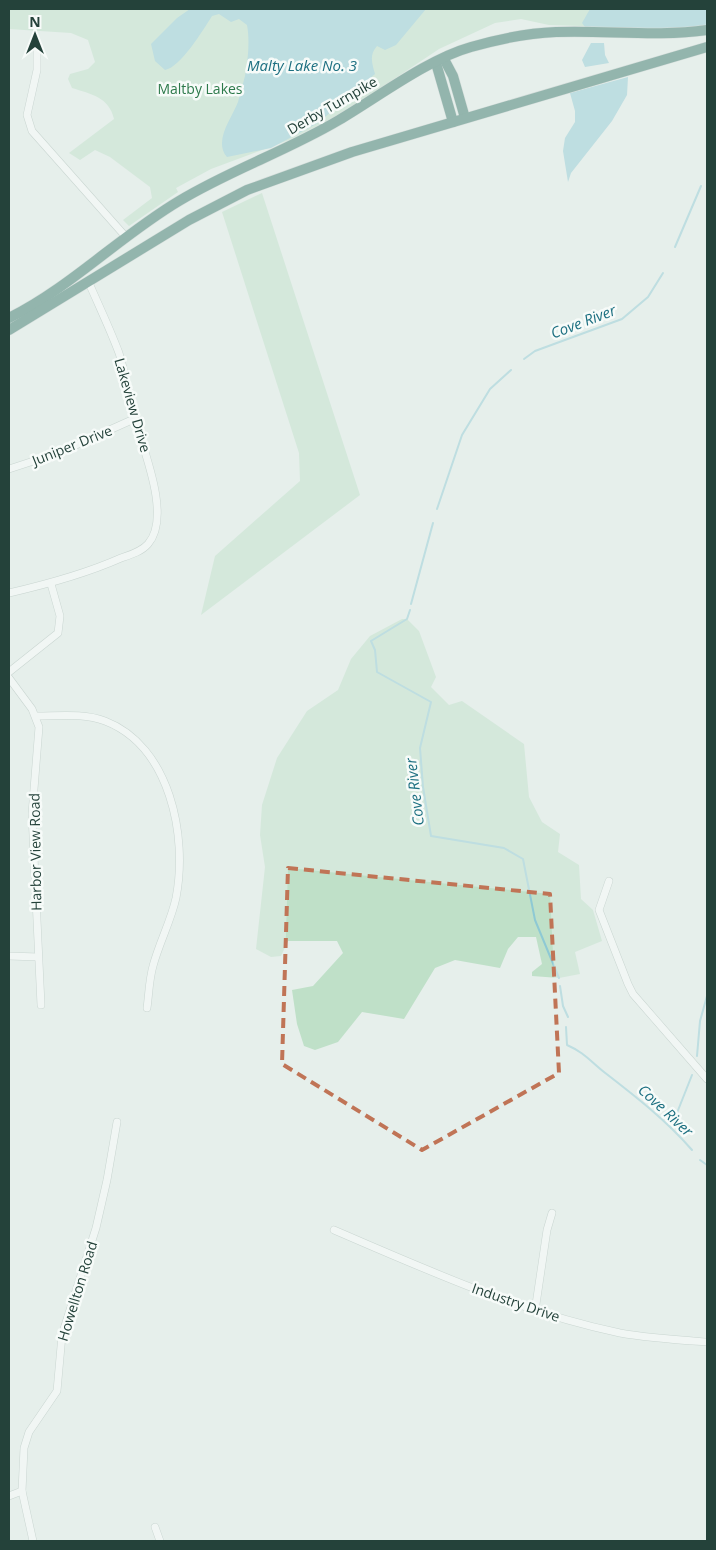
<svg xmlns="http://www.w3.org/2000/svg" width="716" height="1550" viewBox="0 0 716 1550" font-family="'Open Sans',sans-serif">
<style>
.green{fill:#bfe0c8}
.water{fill:#8ec9d4}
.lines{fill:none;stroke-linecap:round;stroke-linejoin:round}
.stream{stroke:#8ec9d4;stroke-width:2}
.minor-casing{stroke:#a8b8b2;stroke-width:8}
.highway-casing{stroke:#c2cac8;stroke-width:11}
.minor{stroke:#fff;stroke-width:7}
.highway{stroke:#2f6f62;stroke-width:10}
.marked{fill:none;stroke:#c07456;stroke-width:4;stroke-dasharray:10 6;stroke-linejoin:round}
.labels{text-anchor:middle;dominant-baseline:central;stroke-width:5;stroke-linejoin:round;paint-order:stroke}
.park-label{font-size:14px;fill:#2d7a4b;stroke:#f7fbf9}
.street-label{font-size:14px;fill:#24423a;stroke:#f7fbf9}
.water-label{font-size:15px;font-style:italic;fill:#1c6f80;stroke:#f7fbf9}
</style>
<rect width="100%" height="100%" fill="#e6efeb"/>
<g class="green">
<path d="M9,9H707V25L677,29L549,25L521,19L495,23L439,49L345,112L289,140L211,169L176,188L178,192L129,226L123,220L152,198L150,187L110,157L95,150L80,160L69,153L114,119C109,97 91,94 72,88L68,79L70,74L88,69L95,62L88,40L71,33L9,29Z"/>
<polygon points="262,193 360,495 201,615 215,556 300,481 299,453 222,212"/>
<polygon points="402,619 407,619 419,631 436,677 431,687 449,705 462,701 524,744 529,797 542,822 560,834 558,852 579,865 581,899 593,910 602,941 575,952 580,974 559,978 532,976 532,972 542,964 536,937 518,937 508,949 500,968 455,960 435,968 404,1019 362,1012 338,1042 315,1050 304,1046 297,1024 292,990 313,986 343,953 337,941 288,941 281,956 271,957 256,949 265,867 260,835 262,805 277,758 307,711 338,690 351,659 370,636"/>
</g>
<g class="water">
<path d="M190,9H426L396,45L385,50L377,46C369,55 372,63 375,74L318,123L271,148L227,157C213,141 232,118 238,102C240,94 243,84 245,76C248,60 250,40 247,25L239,19L231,22L219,14L212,16C203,30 181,67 165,70L155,61L151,44L177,18Z"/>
<polygon points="590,9 707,9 707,25 677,29 585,27 582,23"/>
<polygon points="591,43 604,43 605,55 609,63 585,67 582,60"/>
<polygon points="628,77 627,95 612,121 571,173 568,182 563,151 565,138 575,122 575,111 570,93"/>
</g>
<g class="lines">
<g class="stream">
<polyline points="675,247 701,186"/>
<polyline points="524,359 535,351 622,319 648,297 663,273"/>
<polyline points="437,509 462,435 490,389 511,370"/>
<polyline points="411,604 433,523"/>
<polyline points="410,610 407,619 371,641 375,650 377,672 431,702 420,748 423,787 431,836 504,848 523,859 535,920 559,978"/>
<polyline points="560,986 563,1006 568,1017"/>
<path d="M566,1027L567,1045C585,1053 590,1061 604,1072C635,1096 666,1120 692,1150"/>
<polyline points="697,1056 700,1021 707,996"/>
<polyline points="671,1128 692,1075"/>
<polyline points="700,1160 707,1165"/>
</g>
<defs>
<g id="minor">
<polyline points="37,44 37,70 27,115 32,131 126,237"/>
<polyline points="9,469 58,453 134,419"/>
<path d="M9,593C48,584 85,574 121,558C130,555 141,552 148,544C172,517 143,449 135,420C128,398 126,374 119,353C110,329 99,306 89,283"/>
<polyline points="9,672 58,633 60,616 51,584"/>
<polyline points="9,678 32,709 39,727 32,814 41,1005"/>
<path d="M37,716C59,716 84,713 105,721C170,746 188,836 176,898C171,921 159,943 153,966C149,980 149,994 147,1008"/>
<polyline points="609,881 599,910 628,984 633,994 707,1079"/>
<polyline points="9,956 38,957"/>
<path d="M334,1230C427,1270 520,1312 620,1333C648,1338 679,1340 707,1342"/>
<polyline points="535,1311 547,1230 552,1213"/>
<polyline points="9,1496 22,1491"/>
<polyline points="155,1527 160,1541"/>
<polyline points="33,1541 22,1491 24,1448 29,1432 57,1391 62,1335 96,1228 107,1180 117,1122"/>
</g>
<g id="highway">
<polyline points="444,59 453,76 465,118"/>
<polyline points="436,63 453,122"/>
<path d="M9,318C71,287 120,236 179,201C230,170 287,151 339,120C378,97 428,59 471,47C499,39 527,33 556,32C606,30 657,37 707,30"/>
<polyline points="9,330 189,220 247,190 352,152 707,47"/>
</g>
</defs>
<use href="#minor" class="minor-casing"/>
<use href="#highway" class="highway-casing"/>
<use href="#minor" class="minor"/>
<use href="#highway" class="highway"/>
</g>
<path d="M0 0H716V1550H0ZM288,868L550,894L559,1073L422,1150L282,1064Z" fill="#e6efeb" fill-opacity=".55" fill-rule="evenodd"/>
<path class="marked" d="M288,868L550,894L559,1073L422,1150L282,1064Z"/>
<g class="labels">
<g class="park-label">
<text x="200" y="88">Maltby Lakes</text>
</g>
<g class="street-label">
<text transform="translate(332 105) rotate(-30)">Derby Turnpike</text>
<text transform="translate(133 405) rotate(74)">Lakeview Drive</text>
<text transform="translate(72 445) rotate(-22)">Juniper Drive</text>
<text transform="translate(35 852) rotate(-91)">Harbor View Road</text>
<text transform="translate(77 1291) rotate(-73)">Howellton Road</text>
<text transform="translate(516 1302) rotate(19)">Industry Drive</text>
</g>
<g class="water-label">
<text x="302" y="65">Malty Lake No. 3</text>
<text transform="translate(583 321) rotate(-21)">Cove River</text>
<text transform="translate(414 792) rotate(-97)">Cove River</text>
<text transform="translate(666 1110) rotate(43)">Cove River</text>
</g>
</g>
<rect width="716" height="1550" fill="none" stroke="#24423a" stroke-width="20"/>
<g transform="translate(35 35)" stroke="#f7fbf9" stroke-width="4" paint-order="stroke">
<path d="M0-4L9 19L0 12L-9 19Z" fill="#24423a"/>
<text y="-8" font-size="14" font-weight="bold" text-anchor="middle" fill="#24423a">N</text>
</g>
</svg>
